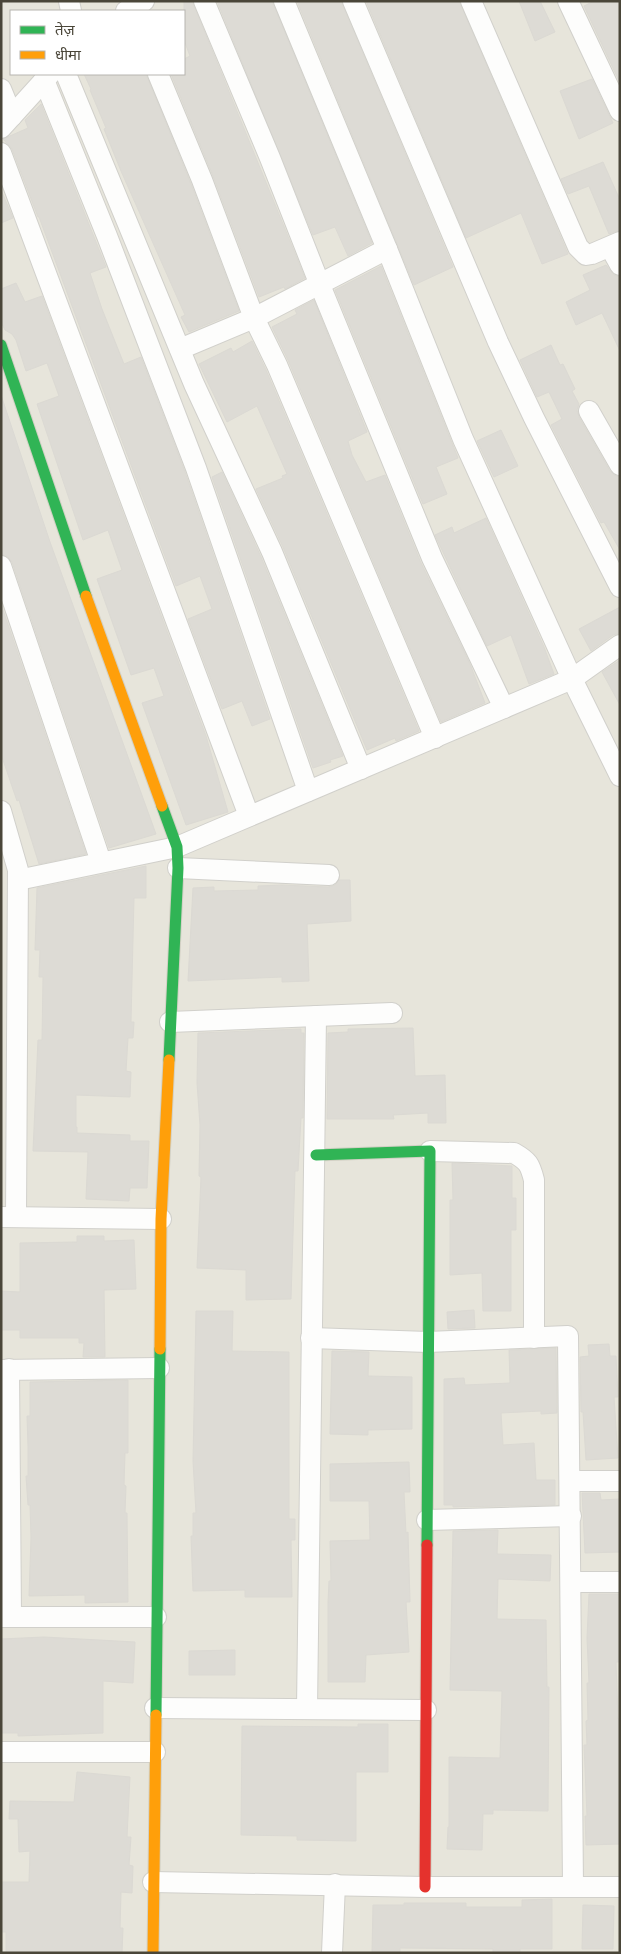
<svg xmlns="http://www.w3.org/2000/svg" width="621" height="1954" viewBox="0 0 621 1954" font-family="Montserrat,'Noto Sans Devanagari',sans-serif">
<style>
.residential{fill:#e7e5db;fill-rule:evenodd}
.building{fill:#dddbd5;stroke:#dbd9d3}
.lines{fill:none;stroke-linecap:round;stroke-linejoin:round}
.street-casing{stroke:#d1d0cb;stroke-width:22}
.fast-casing{stroke:#d2d0c4;stroke-width:13}
.slow-casing{stroke:#d2d0c4;stroke-width:13}
.jam-casing{stroke:#d2d0c4;stroke-width:13}
.street{stroke:#fdfdfc;stroke-width:20}
.fast{stroke:#30b455;stroke-width:11}
.slow{stroke:#ff9f0a;stroke-width:11}
.jam{stroke:#e5322d;stroke-width:11}
</style>
<rect width="100%" height="100%" fill="#f3f2ed"/>
<path class="residential" d="M1,1H620V1953H1ZM11,11H184V74H11Z"/>
<g class="building">
<polygon points="184,1 192,1 305,278 285,289 284,287 259,297 213,176 171,74 184,74 184,59 190,56 184,40"/>
<polygon points="217,1 272,1 372,243 348,256 335,227 313,235"/>
<polygon points="297,1 341,1 453,267 414,285"/>
<polygon points="366,1 459,1 568,254 542,264 521,213 466,238"/>
<polygon points="519,1 540,1 555,32 535,41"/>
<polygon points="594,1 620,1 620,83 584,6"/>
<polygon points="84,74 146,74 191,184 239,311 189,332 181,317 185,315 121,171 104,129 106,128 90,90 91,89"/>
<polygon points="592,79 613,123 579,139 560,91"/>
<polygon points="41,104 106,267 90,273 102,309 124,364 141,357 185,472 270,719 252,726 242,701 222,709 188,619 212,609 200,576 176,586 39,217 38,217 12,149 3,139 28,128 25,120"/>
<polygon points="603,162 620,200 620,230 609,234 589,186 568,194 561,179"/>
<polygon points="1,190 13,218 1,223"/>
<polygon points="606,265 614,275 620,277 620,351 602,313 576,325 566,302 590,290 583,275"/>
<polygon points="381,266 458,458 436,467 447,494 423,504 335,290"/>
<polygon points="16,283 25,302 42,296 206,736 228,812 186,825 142,703 164,696 154,668 131,675 97,579 122,570 108,530 83,540 37,404 59,396 47,363 26,371 16,340 12,334 5,330 1,322 1,289"/>
<polygon points="314,300 367,432 348,441 352,455 366,482 385,475 421,563 470,664 485,703 441,722 288,360 272,327 297,314 295,310"/>
<polygon points="252,341 266,370 419,731 396,741 395,738 367,750 283,547 256,489 283,478 282,476 287,474 257,406 227,422 199,364 231,348 233,352"/>
<polygon points="551,345 560,365 563,364 575,389 572,391 579,404 577,410 579,417 610,471 614,475 620,477 620,550 604,522 601,523 551,425 562,419 549,392 537,397 520,360"/>
<polygon points="1,395 50,542 156,834 109,848 12,562 8,557 1,554"/>
<polygon points="501,430 518,466 494,477 477,441"/>
<polygon points="222,472 261,557 343,756 330,760 331,762 313,768 212,477"/>
<polygon points="486,518 544,647 554,674 529,684 511,635 487,646 435,535 452,527 454,533"/>
<polygon points="1,604 86,854 39,864 19,800 17,801 1,754"/>
<polygon points="620,607 620,633 613,635 591,651 579,629"/>
<polygon points="620,660 620,705 602,672"/>
<polygon points="146,866 146,898 134,898 131,1022 134,1022 133,1038 128,1038 126,1071 131,1072 130,1097 76,1095 76,1127 77,1127 77,1133 130,1135 130,1141 149,1141 147,1188 130,1188 129,1201 86,1199 88,1152 33,1151 38,1040 42,1040 43,977 39,977 40,950 35,950 37,888"/>
<polygon points="339,880 350,880 351,921 307,924 309,981 282,982 282,977 188,981 193,888 214,887 214,891 258,890 258,886 282,885 328,887 335,885"/>
<polygon points="413,1028 415,1076 445,1075 446,1123 428,1123 428,1113 393,1115 394,1119 327,1119 328,1033 348,1032 348,1029"/>
<polygon points="301,1029 301,1033 304,1033 303,1118 301,1118 298,1171 295,1171 291,1299 246,1300 246,1270 197,1268 201,1177 199,1176 200,1125 197,1083 198,1033"/>
<polygon points="452,1163 512,1166 512,1198 516,1198 516,1230 511,1230 511,1311 483,1311 482,1273 450,1275 450,1200 453,1200"/>
<polygon points="77,1236 104,1236 104,1241 134,1240 136,1289 104,1290 105,1357 83,1357 84,1343 79,1343 79,1338 20,1338 20,1330 1,1330 1,1291 20,1292 20,1243 77,1242"/>
<polygon points="474,1310 475,1328 448,1329 447,1312"/>
<polygon points="196,1311 233,1311 232,1351 289,1352 289,1519 295,1519 295,1540 291,1540 292,1597 245,1597 245,1590 193,1591 191,1536 193,1536 193,1513 196,1513 193,1461"/>
<polygon points="609,1344 610,1356 616,1356 618,1397 614,1397 618,1458 586,1460 583,1412 581,1412 580,1357 589,1356 588,1345"/>
<polygon points="556,1348 557,1413 541,1414 541,1411 501,1413 503,1445 534,1443 536,1480 555,1480 555,1505 453,1507 453,1505 444,1505 444,1379 464,1378 465,1385 510,1383 509,1350"/>
<polygon points="332,1351 369,1352 368,1376 412,1377 412,1429 368,1430 368,1435 330,1434"/>
<polygon points="128,1380 128,1453 125,1453 124,1485 126,1486 125,1513 127,1513 128,1602 85,1603 85,1595 29,1596 31,1538 30,1505 28,1505 26,1476 28,1476 28,1446 27,1416 30,1416 30,1382"/>
<polygon points="409,1462 410,1492 404,1492 406,1533 408,1532 410,1602 406,1602 409,1652 366,1655 365,1682 328,1682 328,1603 329,1581 331,1581 330,1541 370,1540 369,1501 330,1501 330,1464"/>
<polygon points="582,1493 600,1493 601,1500 620,1499 620,1552 585,1553"/>
<polygon points="498,1530 497,1554 551,1555 550,1581 498,1579 497,1619 546,1620 547,1687 549,1687 548,1811 493,1810 493,1814 483,1814 482,1850 447,1849 448,1827 449,1827 449,1757 500,1758 502,1691 450,1690 453,1531"/>
<polygon points="589,1594 620,1594 620,1662 616,1662 618,1719 620,1719 620,1844 586,1845 585,1816 587,1816 584,1745 587,1745 586,1721 588,1720 587,1683 589,1683 587,1638"/>
<polygon points="44,1637 135,1642 133,1683 103,1681 103,1733 18,1736 18,1733 1,1733 1,1639"/>
<polygon points="235,1650 235,1675 189,1675 189,1651"/>
<polygon points="358,1724 388,1724 388,1772 356,1772 356,1841 297,1840 297,1836 241,1835 242,1726 358,1727"/>
<polygon points="77,1772 130,1777 127,1837 131,1837 129,1865 133,1866 132,1893 121,1892 120,1928 123,1928 122,1953 6,1953 6,1932 1,1932 1,1882 29,1882 30,1851 19,1852 18,1819 9,1819 10,1801 74,1802"/>
<polygon points="552,1899 552,1949 520,1949 520,1953 493,1953 493,1949 400,1948 400,1953 372,1953 373,1905 404,1905 404,1903 466,1903 466,1907 522,1907 522,1900"/>
<polygon points="583,1905 614,1906 613,1949 582,1949"/>
</g>
<g class="lines">
<defs>
<g id="street">
<polyline points="69,1 71,11"/>
<polyline points="204,1 270,158 320,285 432,558 504,708"/>
<polyline points="284,1 387,249 463,439 572,679 620,776"/>
<polyline points="353,1 498,342 534,418 620,587"/>
<polyline points="471,1 578,247 586,255 592,254 620,242"/>
<polyline points="568,1 620,111"/>
<polyline points="126,11 144,1"/>
<polyline points="66,74 194,384 272,552 361,769"/>
<polyline points="158,74 202,180 254,318 277,365 435,738"/>
<polyline points="44,80 107,236 196,468 308,791"/>
<polyline points="1,89 12,116"/>
<polyline points="1,128 50,74"/>
<polyline points="1,153 249,816"/>
<polyline points="610,247 620,265"/>
<polyline points="180,349 254,318 387,249"/>
<polyline points="589,411 620,465"/>
<polyline points="1,566 101,862"/>
<polyline points="1,811 18,870 16,1217"/>
<polyline points="178,868 329,875"/>
<polyline points="18,880 177,847 572,679 620,645"/>
<polyline points="170,1022 392,1013"/>
<path d="M430,1151L514,1153C528,1161 530,1164 534,1180V1338"/>
<polyline points="1,1217 161,1219"/>
<polyline points="311,1338 428,1342 568,1336 573,1886"/>
<polyline points="9,1369 11,1617"/>
<polyline points="1,1370 159,1368"/>
<polyline points="570,1481 620,1481"/>
<polyline points="427,1520 571,1516"/>
<polyline points="572,1582 620,1582"/>
<polyline points="1,1617 156,1617"/>
<polyline points="155,1708 426,1710"/>
<polyline points="307,1709 316,1016"/>
<polyline points="1,1752 155,1752"/>
<polyline points="153,1882 425,1887 620,1887"/>
<polyline points="332,1953 335,1884"/>
</g>
<g id="fast">
<polyline points="1,345 86,596"/>
<polyline points="162,806 177,847 178,868 169,1060"/>
<polyline points="316,1155 430,1151 427,1545"/>
<polyline points="156,1715 160,1349"/>
</g>
<g id="slow">
<polyline points="86,596 162,806"/>
<polyline points="160,1349 161,1219 169,1060"/>
<polyline points="153,1953 156,1715"/>
</g>
<polyline id="jam" points="425,1887 427,1545"/>
</defs>
<use href="#street" class="street-casing"/>
<use href="#fast" class="fast-casing"/>
<use href="#slow" class="slow-casing"/>
<use href="#jam" class="jam-casing"/>
<use href="#street" class="street"/>
<use href="#fast" class="fast"/>
<use href="#slow" class="slow"/>
<use href="#jam" class="jam"/>
</g>
<rect width="621" height="1954" fill="none" stroke="#4a4639" stroke-width="5"/>
<rect x="10" y="10" width="175" height="65" fill="#ffffff" stroke="#b7b5b0"/>
<rect x="20" y="26" width="25" height="8" fill="#30b455" stroke="#b7b5b0"/>
<text x="55" y="35" font-size="15" fill="#4a4639">तेज़</text>
<rect x="20" y="51" width="25" height="8" fill="#ff9f0a" stroke="#b7b5b0"/>
<text x="55" y="60" font-size="15" fill="#4a4639">धीमा</text>
</svg>
